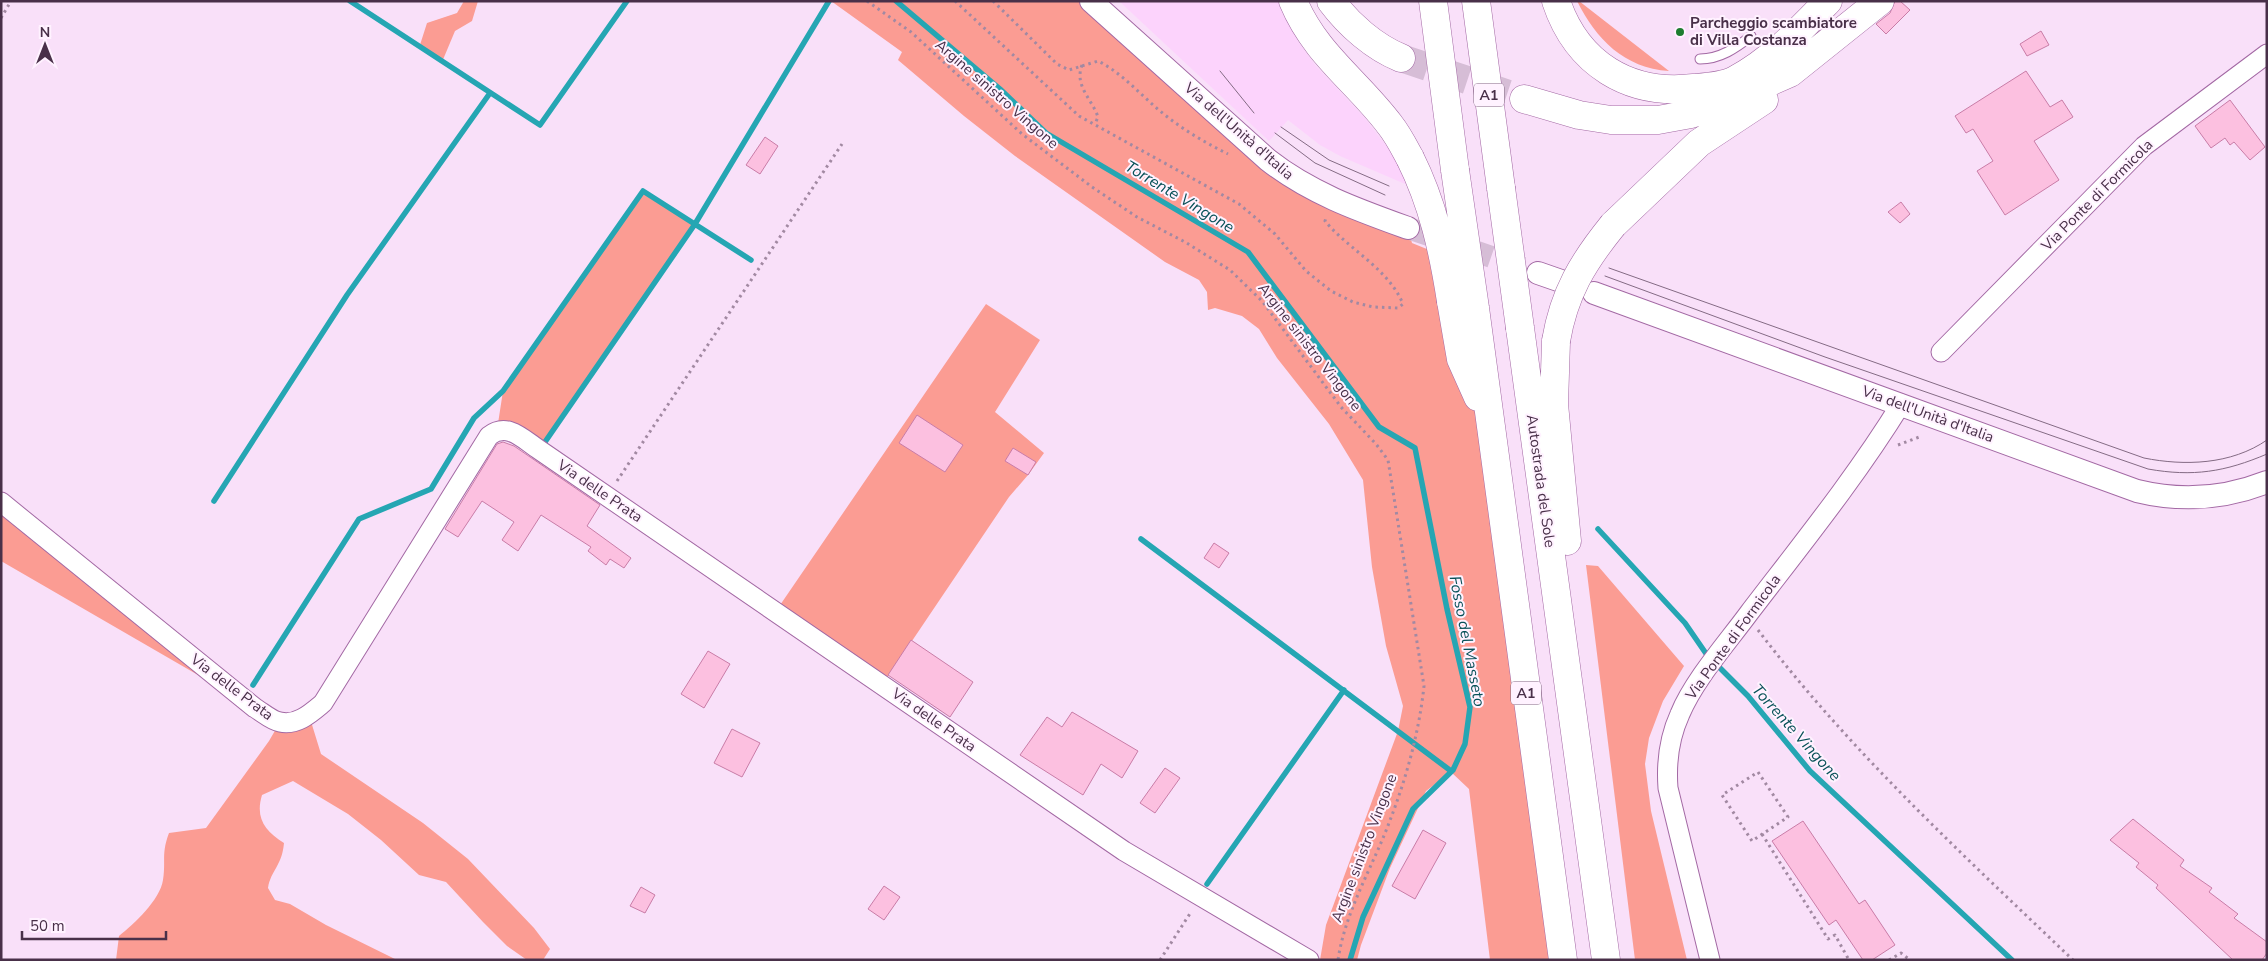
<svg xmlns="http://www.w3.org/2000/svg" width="2268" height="961" font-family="'Nunito Sans',sans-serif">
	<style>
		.built { fill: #fcd3fc }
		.green { fill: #fb9c93 }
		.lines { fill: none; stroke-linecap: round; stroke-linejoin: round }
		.stream { stroke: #25a6b3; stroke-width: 5.5 }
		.building { fill: #fcc0e0; stroke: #c97ca7 }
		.tertiary-tunnel { stroke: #d6bdd6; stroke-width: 22; stroke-dasharray: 22 11; stroke-linecap: butt }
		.motorway-tunnel { stroke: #d6bdd6; stroke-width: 28; stroke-dasharray: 28 14; stroke-linecap: butt }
		.service-casing { stroke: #a369a4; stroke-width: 11 }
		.minor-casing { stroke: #a369a4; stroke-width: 21 }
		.tertiary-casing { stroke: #a369a4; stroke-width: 24 }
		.motorway-casing { stroke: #a369a4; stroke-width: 29 }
		.path { stroke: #a289a2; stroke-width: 3; stroke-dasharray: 2.5 4; stroke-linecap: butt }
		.service { stroke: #fff; stroke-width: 9 }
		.minor { stroke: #fff; stroke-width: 19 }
		.tertiary { stroke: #fff; stroke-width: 22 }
		.motorway { stroke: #fff; stroke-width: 28 }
		.tram { stroke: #846b84; stroke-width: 1 }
		.motorway-bridge-casing { stroke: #a369a4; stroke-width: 29; stroke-linecap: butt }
		.motorway-bridge { stroke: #fff; stroke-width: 28 }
		.poi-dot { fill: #1d7d2f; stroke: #fff2ff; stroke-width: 2 }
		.labels { text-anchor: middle; stroke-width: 4; stroke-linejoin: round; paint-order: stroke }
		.shield { fill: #fff2ff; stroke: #806a80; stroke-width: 1 }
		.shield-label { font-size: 14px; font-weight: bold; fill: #493049 }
		.poi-label { font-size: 15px; font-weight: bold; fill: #493049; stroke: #fff2ff; text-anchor: start }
		.street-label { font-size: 15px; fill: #493049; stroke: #fff2ff }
		.water-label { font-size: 16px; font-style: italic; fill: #085158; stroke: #fff2ff }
	</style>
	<rect width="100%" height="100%" fill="#f9e0f9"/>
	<!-- built -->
	<path class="built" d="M1119,1H1278L1283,15L1299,43L1316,66L1364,117L1392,153L1404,175L1405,184L1340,156L1320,145L1288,120L1269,141Z"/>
	<!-- green -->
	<path class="green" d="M464,1H478L472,21L455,31L442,62L419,48L427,23L457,13Z
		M831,1H1091L1268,160L1408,228L1412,243L1444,256L1491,427L1563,960H1490L1469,789L1451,772L1426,791L1390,868L1361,945L1357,960H1320L1326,925L1398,731L1403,706L1386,646L1372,567L1363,480L1329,424L1277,358L1259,329L1242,316L1215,308L1208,310L1207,292L1199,280L1165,262L1015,156L964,116L898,60L902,52Z
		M1577,1H1579L1669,71C1624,68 1596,39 1577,1Z
		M643,191L695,224L545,442L538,449L497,430L503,391Z
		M986,304L1040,340L995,412L1044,453L1028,475L1009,497L883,684L776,611Z
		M1,502L255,708L1,561Z
		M1586,565L1598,566L1684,666L1663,701L1649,738L1645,764L1651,811L1687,960H1635Z
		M309,715L321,754L423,823L468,859L534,928L550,949L543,960H527L507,946L483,922L446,882L419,875L381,840L348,814L293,781L262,795C255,818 265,831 284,843C282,866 271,870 268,888L275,900L290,904L326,925L397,960H116L119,936C134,924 160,900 163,880C166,861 161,854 169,833L206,828L269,741L280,722Z"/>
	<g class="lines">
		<!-- stream -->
		<path class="stream" d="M350,1L540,125L627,1
			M896,1L1000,89L1046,133L1248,252L1379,427L1415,448L1447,609L1470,707L1465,744L1453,770L1413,809L1363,917L1350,960
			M545,442L695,224L829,1
			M214,501L347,295L490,93
			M1598,529L1685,623L1707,655L1748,696L1810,771L2012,960
			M1141,539L1451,771
			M253,685L359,519L431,489L474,418L503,391L643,191L751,260
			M1207,884L1344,690"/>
	</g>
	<!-- building -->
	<path class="building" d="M1895,1H1900L1910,10L1886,34L1876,24L1890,13Z
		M2041,31L2049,45L2027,56L2020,44Z
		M2026,71L2050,107L2062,100L2073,117L2034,141L2059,180L2005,215L1977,171L1993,161L1973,129L1966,133L1955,116Z
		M2230,100L2265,147L2250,160L2234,142L2230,145L2225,138L2211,148L2195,126Z
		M765,137L778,146L760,174L746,165Z
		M1901,202L1910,214L1900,223L1888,212Z
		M917,415L963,445L945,472L899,443Z
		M503,442L514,446L600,505L587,526L631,558L624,568L610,559L606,565L588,551L591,547L541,515L518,551L502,540L514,522L482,501L458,537L445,529L497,444Z
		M1013,448L1036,462L1028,475L1005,461Z
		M1214,543L1229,553L1219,568L1204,558Z
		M911,640L973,682L950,717L888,675Z
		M708,651L730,664L704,708L681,694Z
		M1072,712L1138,751L1122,778L1101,764L1083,795L1020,755L1047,717L1062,727Z
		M732,729L760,743L742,777L714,763Z
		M1165,768L1180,778L1155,813L1140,803Z
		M2133,819L2184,860L2180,866L2212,888L2209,892L2238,914L2234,918L2267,942V953L2262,960H2233L2156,888L2158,885L2136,867L2139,863L2110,840Z
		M1803,821L1859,904L1865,900L1895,945L1872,960H1863L1836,920L1829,925L1772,841Z
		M1423,830L1446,843L1415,899L1392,886Z
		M884,886L900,897L884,920L868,909Z
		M641,887L655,895L645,913L630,906Z"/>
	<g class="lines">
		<!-- tertiary-tunnel -->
		<path class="tertiary-tunnel" d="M1408,228L1538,273"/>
		<!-- motorway-tunnel -->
		<path class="motorway-tunnel" d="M1401,58L1524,99"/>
		<!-- service casing -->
		<g class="service-casing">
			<path id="service" d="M1700,59C1720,59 1736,48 1751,36"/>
		</g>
		<!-- minor casing -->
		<g class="minor-casing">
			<path id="minor" d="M1941,352L2144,146L2267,54
				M1,502L255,708C262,712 272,721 280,722C297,726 311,713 323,703L489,436C507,422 522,438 538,449L1124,851L1309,960
				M1710,960L1668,788C1666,761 1669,738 1680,714C1694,680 1727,643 1749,613C1801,545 1856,477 1901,404"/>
		</g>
		<!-- tertiary casing -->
		<g class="tertiary-casing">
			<path id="tertiary" d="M1091,1L1268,160C1310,193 1358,210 1408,228
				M1538,273L1561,281
				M1594,293L2137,491C2182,502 2224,499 2267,482"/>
		</g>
		<!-- motorway casing -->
		<g class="motorway-casing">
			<path id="motorway" d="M1293,1C1315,54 1357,81 1390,125C1398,135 1404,147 1410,158
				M1331,1C1349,25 1374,47 1401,58
				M1433,1L1455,170
				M1476,1L1501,188
				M1556,1C1577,64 1629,96 1694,88C1707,87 1724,86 1735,80C1771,61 1800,30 1828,1
				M1524,99L1579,115L1611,120H1658L1691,114L1710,108L1790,73L1880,1
				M1613,225L1699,143L1764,100
				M1451,301L1461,359L1478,397
				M1475,308L1563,960
				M1520,328L1606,960
				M1556,341L1554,404L1567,541"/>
		</g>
		<!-- path -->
		<path class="path" d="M867,1L911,32L1022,134L1092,187L1137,217L1185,242L1230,270L1262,301L1341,407L1376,444L1388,460L1424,686C1419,733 1406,779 1389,823C1372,868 1345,912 1338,960
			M955,1L1079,116L1239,204L1275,234L1306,271L1331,291L1353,302L1373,307L1398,308L1403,304C1388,268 1349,250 1325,221L1326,218
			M993,1L1057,64L1069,70L1098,61C1124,74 1142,97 1165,115C1185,131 1206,143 1228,154
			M1,18L11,1
			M1082,65C1074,86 1092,99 1098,117L1095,124
			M1898,445L1922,436
			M617,481L842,144
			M1758,630C1850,751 1963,855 2073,960
			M1758,772L1788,817L1752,841L1722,795Z
			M1762,834L1828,939L1835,935L1849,960
			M1160,960L1191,912
			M1889,960L1901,953L1910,960"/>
		<!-- service -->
		<use href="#service" class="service"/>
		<!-- minor -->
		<use href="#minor" class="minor"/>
		<!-- tertiary -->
		<use href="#tertiary" class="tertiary"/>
		<!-- motorway -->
		<use href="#motorway" class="motorway"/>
		<!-- tram -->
		<path class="tram" d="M1220,71L1254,113
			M1281,127L1329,160L1389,186
			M1275,133L1315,163L1385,195
			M1609,268L2144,458C2184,466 2231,465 2267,440
			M1605,276L1825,357L2148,469C2193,477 2225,472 2267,454"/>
		<!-- motorway-bridge casing -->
		<g class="motorway-bridge-casing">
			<path id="motorway-bridge" d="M1410,158C1433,204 1443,250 1451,301
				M1455,170L1475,308
				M1501,188L1520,328
				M1556,341C1564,293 1583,262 1613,225"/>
		</g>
		<!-- motorway-bridge -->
		<use href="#motorway-bridge" class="motorway-bridge"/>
	</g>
	<!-- markers -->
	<circle class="poi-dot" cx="1680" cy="32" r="5"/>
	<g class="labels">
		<!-- shield labels -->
		<g class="shield">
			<rect x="1474" y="83.5" width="30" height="23" rx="4"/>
			<rect x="1511" y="681.5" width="30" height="23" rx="4"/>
		</g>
		<g class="shield-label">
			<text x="1489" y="100">A1</text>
			<text x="1526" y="698">A1</text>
		</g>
		<!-- poi labels -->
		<g class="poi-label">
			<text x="1690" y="28">Parcheggio scambiatore<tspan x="1690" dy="17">di Villa Costanza</tspan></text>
		</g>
		<!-- street labels -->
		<g class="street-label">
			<text transform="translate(997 94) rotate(41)" y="5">Argine sinistro Vingone</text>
			<text transform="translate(1239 131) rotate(41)" y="5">Via dell'Unità d'Italia</text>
			<text transform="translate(2097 195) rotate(-45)" y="5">Via Ponte di Formicola</text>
			<text transform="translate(1310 347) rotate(52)" y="5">Argine sinistro Vingone</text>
			<text transform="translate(1928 414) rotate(20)" y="5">Via dell'Unità d'Italia</text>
			<text transform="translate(1541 481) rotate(82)" y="5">Autostrada del Sole</text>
			<text transform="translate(600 491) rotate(34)" y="5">Via delle Prata</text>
			<text transform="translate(1733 637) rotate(-54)" y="5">Via Ponte di Formicola</text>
			<text transform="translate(232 687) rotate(37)" y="5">Via delle Prata</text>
			<text transform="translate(934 720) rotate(35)" y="5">Via delle Prata</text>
			<text transform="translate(1364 848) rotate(-69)" y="5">Argine sinistro Vingone</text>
		</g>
		<!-- water labels -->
		<g class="water-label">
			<text transform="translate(1180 196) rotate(31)" y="6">Torrente Vingone</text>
			<text transform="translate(1468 641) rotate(79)" y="6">Fosso del Masseto</text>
			<text transform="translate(1797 732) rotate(48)" y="6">Torrente Vingone</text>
		</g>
	</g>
	<!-- border -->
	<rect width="2268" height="961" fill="none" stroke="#493049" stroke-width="5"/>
	<!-- north arrow -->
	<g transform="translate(45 45)" stroke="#fff2ff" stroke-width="4" paint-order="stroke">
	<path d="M0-4L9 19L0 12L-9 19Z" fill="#493049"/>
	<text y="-8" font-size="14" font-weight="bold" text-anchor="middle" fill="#493049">N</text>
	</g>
	<!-- scale -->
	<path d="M22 931v8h144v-8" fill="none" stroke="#493049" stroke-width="2.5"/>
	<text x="30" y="931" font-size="15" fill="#493049" stroke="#fff2ff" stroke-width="4" paint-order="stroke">50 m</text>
</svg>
